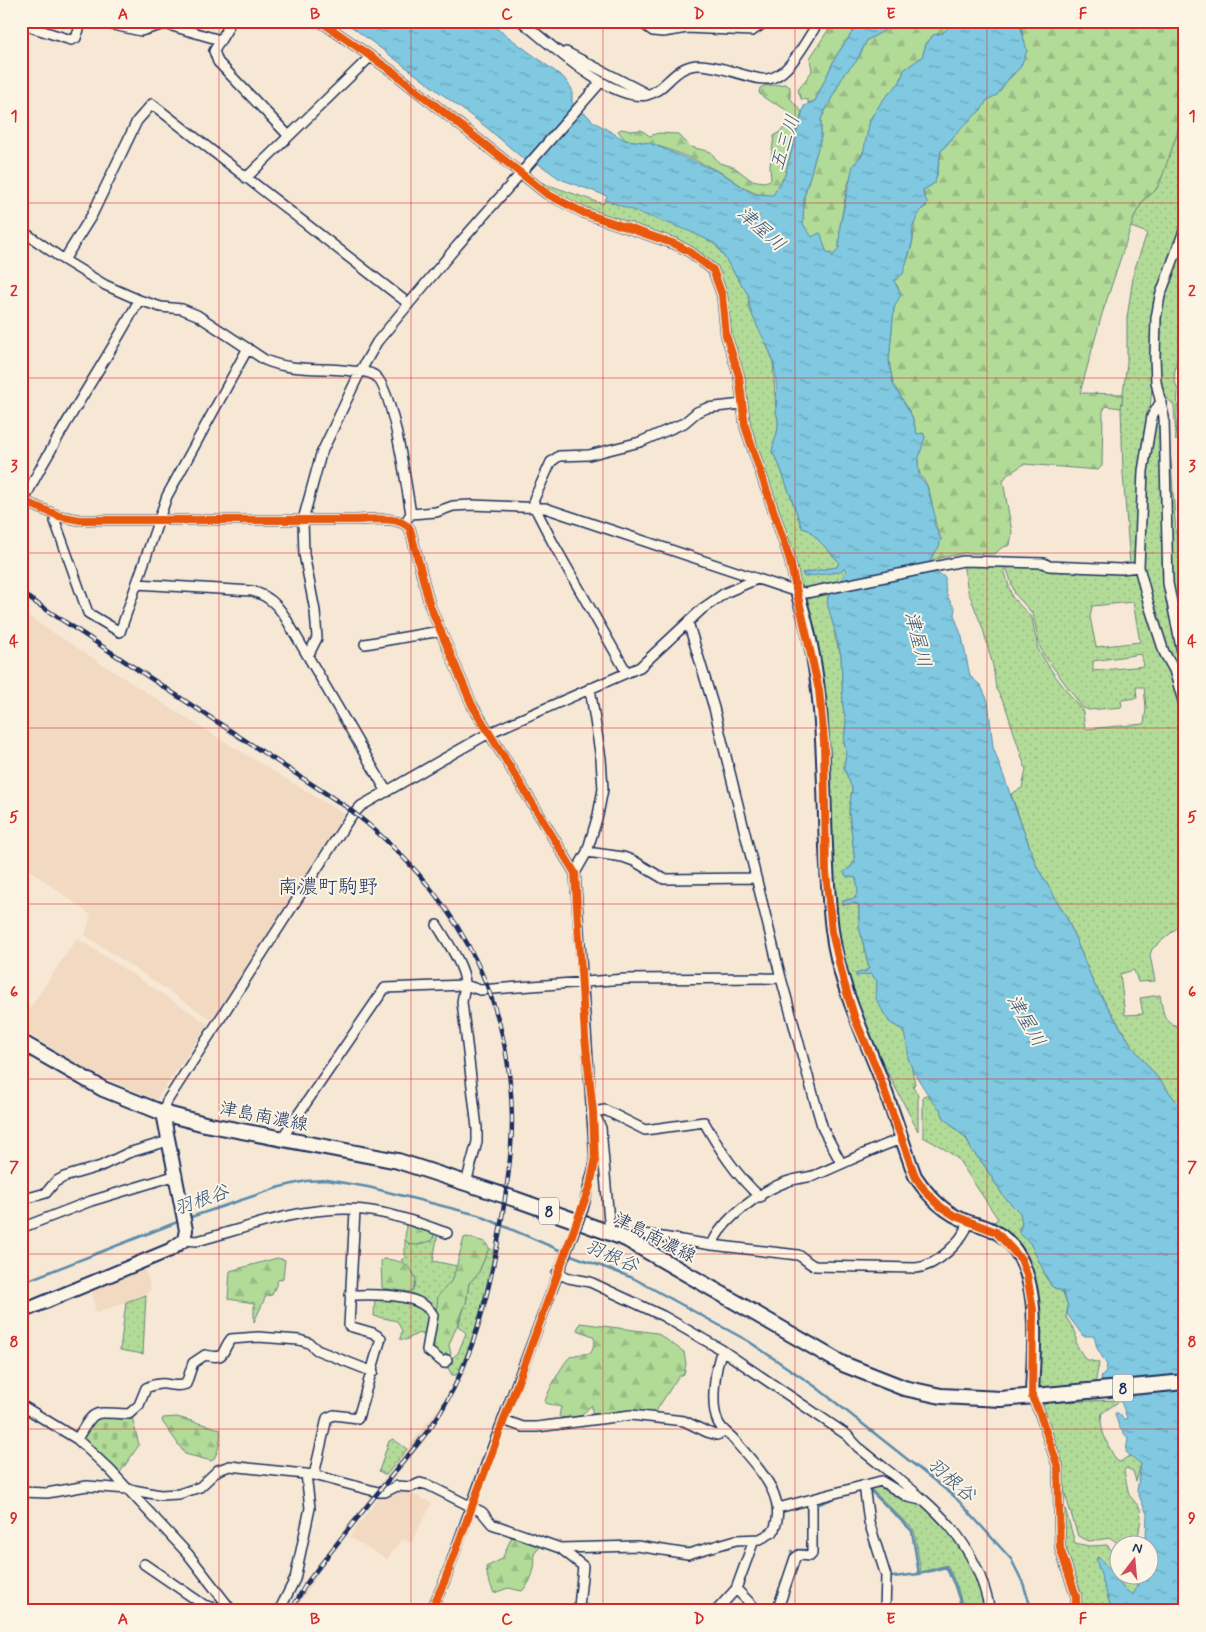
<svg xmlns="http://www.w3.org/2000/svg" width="1206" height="1632" font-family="Mynerve,'Klee One',sans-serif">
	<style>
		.built { fill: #f1d9c2 }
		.green { fill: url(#green-dots); stroke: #66857b; fill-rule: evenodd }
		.forest { fill: url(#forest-firs); stroke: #66857b }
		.cemetery { fill: url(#cemetery-stones); stroke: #66857b }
		.water { fill: url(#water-ripples); stroke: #588bac }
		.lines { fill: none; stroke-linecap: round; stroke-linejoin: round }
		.stream { stroke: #588bac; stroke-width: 2.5 }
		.street-casing { stroke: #1b2f5e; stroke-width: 12 }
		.secondary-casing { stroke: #1b2f5e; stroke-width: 16 }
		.primary-casing { stroke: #1b2f5e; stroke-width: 18 }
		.street { stroke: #fcf5e5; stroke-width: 9 }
		.secondary { stroke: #fcf5e5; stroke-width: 12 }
		.primary { stroke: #fcf5e5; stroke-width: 14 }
		.rail-casing { stroke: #1b2f5e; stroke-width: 4.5 }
		.rail { stroke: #fcf5e5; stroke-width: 2.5; stroke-dasharray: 8; stroke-linecap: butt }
		.street-bridge-casing { stroke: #1b2f5e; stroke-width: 12; stroke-linecap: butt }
		.street-bridge { stroke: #fcf5e5; stroke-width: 9 }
		.cycleway-casing { stroke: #fcf5e5; stroke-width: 11 }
		.cycleway { stroke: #e8590c; stroke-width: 8 }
		.grid { fill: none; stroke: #d62828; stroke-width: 1; stroke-opacity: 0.55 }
		.labels { text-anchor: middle; stroke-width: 4; stroke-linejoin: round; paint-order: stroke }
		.shield { fill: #fcf5e5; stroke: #5e6a86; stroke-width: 1 }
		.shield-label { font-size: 16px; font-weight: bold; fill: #1b2f5e }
		.street-label { font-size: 18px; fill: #1b2f5e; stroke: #fcf5e5 }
		.water-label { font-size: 19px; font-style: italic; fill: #34567e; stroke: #fcf5e5 }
		.quarter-label { font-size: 20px; fill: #1b2f5e; stroke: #fcf5e5 }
		.neatline { fill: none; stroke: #d62828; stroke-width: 2 }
		.grid-label { font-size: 16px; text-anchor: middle; font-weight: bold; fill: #d62828 }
	</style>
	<defs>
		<pattern id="green-dots" width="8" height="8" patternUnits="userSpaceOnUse" patternTransform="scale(1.25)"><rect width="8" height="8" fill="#b2db98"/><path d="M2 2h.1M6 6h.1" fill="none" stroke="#98bc85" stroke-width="1.8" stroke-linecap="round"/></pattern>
		<pattern id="forest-firs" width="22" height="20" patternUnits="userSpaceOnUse" patternTransform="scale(1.25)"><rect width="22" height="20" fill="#b2db98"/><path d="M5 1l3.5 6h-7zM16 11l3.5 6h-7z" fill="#98bc85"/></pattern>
		<pattern id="cemetery-stones" width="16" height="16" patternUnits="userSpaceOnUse" patternTransform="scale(1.25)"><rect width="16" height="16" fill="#b2db98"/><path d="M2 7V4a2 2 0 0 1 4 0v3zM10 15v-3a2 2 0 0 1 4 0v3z" fill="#98bc85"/></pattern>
		<pattern id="water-ripples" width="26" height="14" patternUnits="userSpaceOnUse" patternTransform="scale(1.25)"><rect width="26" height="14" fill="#80c9e0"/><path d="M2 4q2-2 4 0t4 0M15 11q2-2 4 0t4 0" fill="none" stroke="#68a4b9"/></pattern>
	</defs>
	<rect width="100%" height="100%" fill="#f7e8d5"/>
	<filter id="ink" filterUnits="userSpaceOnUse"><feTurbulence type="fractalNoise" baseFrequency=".02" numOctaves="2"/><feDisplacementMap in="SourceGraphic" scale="10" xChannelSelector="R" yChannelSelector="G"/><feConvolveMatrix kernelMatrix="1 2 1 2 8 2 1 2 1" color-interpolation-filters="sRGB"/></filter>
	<g filter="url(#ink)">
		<!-- built -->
		<path class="built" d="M21,612L194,723L344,814L212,1020L85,935L91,915L21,864Z
			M77,938L208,1024L156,1100L88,1071L21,1029V1021Z
			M494,1251L498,1252L491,1289L483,1321L466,1370L428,1436L384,1490L376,1489L444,1401L461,1367L479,1318Z
			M144,1267L151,1289L146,1295L96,1313L91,1289Z
			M401,1489L432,1503L411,1543L402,1539L387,1559L349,1537L381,1495Z
			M373,1493L379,1494L324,1564L295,1611H287L320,1561Z"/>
		<!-- green -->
		<path class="green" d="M1185,80V220L1162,278L1136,562L1130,565L1123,473L1121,408L1127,363V318L1134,271L1147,233L1131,227L1135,215L1144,199L1155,191L1179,123L1177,101Z
			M537,181L603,204L605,200C628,207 706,232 719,249L749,296L748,306L759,326L773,360L776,412C782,427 774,438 772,452L779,464L802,528L809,530L839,562L837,567L802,573L841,570L845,568L847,572L839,584L806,591L797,584L749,427L730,333L725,292L708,262L587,211L551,194Z
			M1185,234V294L1174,378L1178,391L1176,441L1174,405L1161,393L1158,380L1159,318L1166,282Z
			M1161,418L1172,626L1185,686V703L1151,601L1142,566L1146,472L1153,443L1154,422Z
			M1168,419L1176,533L1185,587V647L1171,583Z
			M963,564L1003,565L1012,597L1032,618L1038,649L1053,673L1083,712L1085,729L1144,724L1146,708L1144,687H1136L1137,698L1121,700L1122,707L1089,710L1083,708L1044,655L1040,647L1033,614L1015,594L1007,569L1009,566L1136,571L1185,719V921L1152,949L1150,955L1155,981L1138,982L1134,970L1120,974L1125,1015L1143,1014L1140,998L1160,995C1164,1016 1162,1022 1185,1029V1112L1132,1046L1094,984L1067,918L1037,867L1011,794L1022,788L1026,770L1005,705L996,689L993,666L983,629L968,591ZM1133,602L1140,642L1096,647L1090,617L1092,606ZM1141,654L1144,666L1093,671V661Z
			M834,591L835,638L841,655L843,707L846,721L844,742L846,752L844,768L852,788L849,812L855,861L848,870C855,877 863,888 855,898L843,901L859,905V926L869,969L856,974V976L871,974L877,981L876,995L892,1024L903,1030L904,1033C909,1050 911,1067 915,1084L913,1086L918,1096V1131L860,1019L837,930L803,595L807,594L808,599L813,598L812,594Z
			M929,1094L932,1101L940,1109L944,1118L967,1140L971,1149L984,1165L1004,1197L1020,1213L1022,1223L1018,1231L1030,1243L1042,1264L1046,1278L1054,1288L1063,1292L1068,1306L1066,1317L1076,1333V1344L1085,1359L1099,1363L1095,1384L1044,1389L1037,1384V1293L991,1224L998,1219L958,1159L943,1148L923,1137V1096Z
			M435,1231L438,1233L433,1261L457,1266C455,1284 436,1295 437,1315L406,1294L387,1292L386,1289H399L409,1292L415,1287C418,1273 410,1270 401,1260L405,1258V1240L409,1244L420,1245L423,1242L432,1241Z
			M489,1248L494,1251C485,1294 476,1336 457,1375H452L448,1368L452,1358L458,1353L466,1333L458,1326L466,1303L469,1283L478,1274Z
			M146,1295L143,1354L120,1350L126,1302Z
			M375,1298H398L428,1311L430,1314L426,1336L419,1333L406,1340L400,1339L402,1331L397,1321L374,1316Z
			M1121,1400L1102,1413C1098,1429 1109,1448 1117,1461L1120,1462L1129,1456L1138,1459L1141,1464L1136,1481L1133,1471L1126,1468L1124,1471L1129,1495L1140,1508L1141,1518L1137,1544H1119L1111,1538L1089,1541L1078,1536L1061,1481L1062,1465L1041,1406L1051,1402Z
			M393,1439L407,1449L386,1475L379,1471L389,1441Z
			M883,1484L911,1502L925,1507L957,1540L975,1572L985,1611H964L957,1586L947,1565L921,1572L914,1530L870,1488V1486Z
			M1062,1507L1065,1508L1075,1543L1089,1546L1107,1545L1118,1557V1574L1139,1575L1135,1594L1132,1595L1124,1589L1097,1557L1112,1611H1082L1064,1546Z"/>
		<!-- forest -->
		<path class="forest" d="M834,21H860L836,56L815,101L808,103V100L801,99L798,90L812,71L810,58Z
			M889,21H954L943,33L933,35L926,45L922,57L904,70L900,82L882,101L870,120L865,148L853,170L847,187L840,226L839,248L833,256L826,251L819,233L812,238L803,224L804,197L821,137V119L844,74L859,57L867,40L882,32Z
			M1033,21H1185V80L1177,101L1179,123L1177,134L1161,180L1155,191L1144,199L1135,215L1102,314L1080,393L1123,394L1121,408L1106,406L1103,411L1102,466L1098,470L1024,464L1007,475L1003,481L1012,532L1010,545L1001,548L995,554L964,553L930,560L941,539C933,523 934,505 928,488C924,477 918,477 918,463C918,454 922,445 925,437L923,433L917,435L912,416L893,384L889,361L894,308L895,302L898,299V287L894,281C904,275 911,251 913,240C915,226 911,214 927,206L923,190L932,185L937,175L941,151L984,103L1015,73L1023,35L1021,28Z
			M785,84L790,87V98L802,112L785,175L773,196C751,197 740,183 722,173C693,159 656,141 625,140L618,131L621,129L631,131L641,130L650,136L658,133L678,134L691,147L711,152L719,163L734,167L751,180L764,182L771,180L770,166L774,136L782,130L792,117C785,104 768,104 759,93L760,88L764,86Z
			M406,1222L435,1231L432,1241C421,1242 415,1250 405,1240Z
			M467,1237L485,1242L489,1248L478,1274L469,1283L466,1303L449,1345L451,1354L442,1358L432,1348L438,1296L453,1279L464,1238Z
			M277,1258L285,1260L283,1278L278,1280L272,1295L266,1296L254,1322V1303L228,1299L230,1271Z
			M383,1259C399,1260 411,1263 416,1280L413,1290L409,1292L382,1288L381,1261Z
			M580,1323L657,1333L684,1352L686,1364L684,1374L678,1377L654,1414L622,1411L594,1414L592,1413V1405L580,1416L562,1418L559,1416L561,1407L545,1403C544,1398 564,1361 570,1357C575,1354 584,1354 591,1353L595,1341L593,1336L577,1330Z
			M177,1417L220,1429C222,1437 218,1455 212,1461L185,1454L162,1421L163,1418Z
			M513,1534L537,1544L539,1548L534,1554C537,1565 531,1584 522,1591L508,1588L494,1593L488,1579L486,1567L502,1559Z"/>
		<!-- cemetery -->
		<path class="cemetery" d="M99,1417H132L139,1445L119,1474L83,1441V1438L93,1420Z"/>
		<!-- water -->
		<path class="water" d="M344,21H487L564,78L572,89V102L578,112L586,114L594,122L625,140L650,143L723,174L753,194L773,195L785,175L804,106L815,101L836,56L860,21H889L882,32L867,40L856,62L844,74L821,119V137L804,197L803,224L812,237L819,233L821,234L826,251L833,256L839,248L840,226L853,165L863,154L870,120L882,101L900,82L904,70L922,57L926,45L933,35L943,33L954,21H1033L1021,28L1027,51L1020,68L1009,78L997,95L987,100L982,109L960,129L941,151L935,183L923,190V195L928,203L919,212L912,229L913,240L903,274L894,281L901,294L894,308L889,361L893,384L912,416L917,434L923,433L925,437L918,461L919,476L927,486L935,516L934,524L941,539L939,547L930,560L931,569L945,577C945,591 946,597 955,608L954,615L962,637L970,676L981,686L988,701L993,747L1037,867L1067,918L1094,984L1115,1019L1132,1046L1185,1112V1611H1112L1096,1559L1100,1558L1124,1589L1133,1595L1139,1583V1575L1148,1574V1544H1142L1146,1537L1147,1514L1137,1491L1141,1464L1126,1452L1128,1438L1119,1427L1115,1413H1118L1124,1419L1127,1418C1120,1399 1119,1392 1102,1381L1101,1377L1105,1373L1107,1365L1097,1348L1094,1336H1083L1067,1314L1068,1306L1063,1292L1051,1286L1030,1243L1019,1233L1022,1223L1020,1213L1004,1197L984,1165L971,1149L967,1139L944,1118L940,1109L932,1101L913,1071L908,1058V1048L903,1030L889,1022L876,999L877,981L871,974L856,976L855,974L867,971L869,968L859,926V905L855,903L843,905V901L855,898L858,891L856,878L846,876L844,872L851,867L855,861L849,812L852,788L844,768L846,752L844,742L846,721L843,707L841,655L827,602L829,593L834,591L847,570L845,568L838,572L804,577L802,573L837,567L839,562L809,530L802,528L779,464L772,452C774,438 782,427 776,412C777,396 777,377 773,361C768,341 747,316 749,296L716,244L689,231L605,200L607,196L560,179L536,162H527L486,127Z"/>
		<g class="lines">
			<!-- stream -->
			<path class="stream" d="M188,1218L280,1187L306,1181L327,1180L368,1187L478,1215L571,1255L633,1278L748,1341L816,1387L955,1497L1011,1559L1023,1583L1032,1611
				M21,1283L180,1221
				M870,1490L912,1531L919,1574L946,1567L955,1586L963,1611
				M819,1504L840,1496
				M798,1550H808L807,1510L810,1507
				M788,1566L792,1551
				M893,1577L919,1574
				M768,1611L775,1602L780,1588"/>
			<!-- street casing -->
			<g class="street-casing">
				<path id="street" d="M95,21L141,31L165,24L220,40
					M230,21L228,28L214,51L218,62L288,135
					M320,21L393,72L547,194L584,213L675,244L690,252L713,270L722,295L726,335L739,376L745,426L789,557L797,592
					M521,21C549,43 611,102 647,95C667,90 674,65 699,65C713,65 727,70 741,74C749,76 758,80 767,79C789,77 807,39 819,21
					M639,21L653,31L663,32L687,28L752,31L767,21
					M21,24L71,40L76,38L82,21
					M566,52L645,93
					M246,178L370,57
					M1185,228L1160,296L1156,318L1155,357L1156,382L1164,417L1168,583L1185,667
					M21,230L64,260L105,285L139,300L161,307L182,309L197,315L265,360C293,372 323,367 352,371C358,371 369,372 374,375C393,385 407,491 411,514L408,518
					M64,260L92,215L137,121L152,104L409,304
					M1161,401L1152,416L1143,471L1139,567L1149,605L1164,652L1174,670L1185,708
					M21,500L59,516L80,520H355C371,520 400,515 410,529L430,606L472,705L575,873L594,1146L595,1162L583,1209
					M24,502C31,483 42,466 52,448C80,398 112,351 139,300
					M411,514L436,512L453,506L471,505L545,508L797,592L806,593L963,561L1044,563L1049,566L1121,569L1139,567
					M59,516L55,521L88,613L120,632L167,496L248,348
					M137,584L252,591C268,596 276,603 285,617L387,792
					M688,622L714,708L781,978L814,1098L823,1129L841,1163
					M365,644L440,631
					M308,656L317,638L315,611L304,554L303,520L321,454L360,372L377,342L457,246L600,83
					M627,673L553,543L534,506V499L551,462L559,456L589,455L640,442L684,423L697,412L707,408L742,404
					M587,852L623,857L634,861L664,879L756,878
					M575,873L587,852L598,815L603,789L601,759L590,688
					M437,925C446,940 466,968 465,985L480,990L625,979L781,978
					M593,1112L605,1110L645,1130L704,1122C720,1150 736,1175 760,1197
					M163,1113L167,1101L349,819L361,806L489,733L640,667L702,609L725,593L757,579
					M595,1115L601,1128L610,1233
					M282,1138L385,988L465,985L462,1002L477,1128V1142L466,1183
					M21,1200L46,1193L55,1182L64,1177L101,1166L128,1153L168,1141
					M21,1228L91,1201L177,1175
					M626,1239L637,1233L712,1245C721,1220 761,1191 786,1182C796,1178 807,1178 816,1175C845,1163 872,1149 901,1139
					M184,1240L197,1241C254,1226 318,1200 377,1212C401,1216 424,1225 447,1233
					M712,1245L798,1255C805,1258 808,1264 815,1266L916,1268C937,1266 962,1242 969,1222
					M557,1273L569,1278L590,1282L663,1316L722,1350L847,1435L858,1447C919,1497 974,1527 990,1611
					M350,1295C373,1295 420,1291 433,1315L427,1350L444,1363L447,1360
					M1032,1397L1039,1411L1058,1467L1060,1548L1076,1596V1611
					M21,1405L77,1439L110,1470L188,1554L232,1611
					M503,1420L523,1427H537L631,1415L684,1421L707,1432L717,1435L725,1432
					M77,1439C96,1407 92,1413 129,1414L139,1405L146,1388C166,1378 172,1390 186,1384L193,1363L205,1355C228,1360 220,1352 231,1339L258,1337L299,1340L309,1343L317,1350L373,1372
					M314,1475L327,1418L334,1415L358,1418L381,1338L373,1333L349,1326L355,1210
					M864,1485L869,1522L886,1576L885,1611
					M21,1492L47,1493L87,1486L128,1489L160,1495L179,1494L200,1487L218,1470L230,1466L314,1475L378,1492H385L397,1486L411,1487L420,1483L428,1485L482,1512L492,1524L560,1548L583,1566L579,1607L588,1611
					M778,1508L881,1481L908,1497L921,1500
					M560,1548L637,1546L688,1554L736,1540L760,1539L773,1532C790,1497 756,1466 736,1442C730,1434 722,1431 718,1422C710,1405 715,1368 722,1350
					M144,1564L204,1605L215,1608H230
					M736,1589L758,1611
					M279,1611L295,1579L310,1508L306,1474
					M431,1611L445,1580L487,1462L575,1229
					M716,1611L736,1589L754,1540
					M777,1611L795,1558L799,1555L810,1556L812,1554V1500"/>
			</g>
			<!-- secondary casing -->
			<g class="secondary-casing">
				<path id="secondary" d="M797,592C834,702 818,817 832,930C838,979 859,1024 877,1069C891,1104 902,1141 915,1176C929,1197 945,1214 969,1222C978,1225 986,1226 994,1231C1046,1259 1033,1348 1032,1397
					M21,1312L170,1250L184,1240L186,1230L163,1113"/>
			</g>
			<!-- primary casing -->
			<g class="primary-casing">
				<path id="primary" d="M21,1042L103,1089L163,1113L205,1124L398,1161L515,1199L610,1233L626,1239L843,1364L904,1388L941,1396L1001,1399L1185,1382"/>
			</g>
			<!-- street -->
			<use href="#street" class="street"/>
			<!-- secondary -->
			<use href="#secondary" class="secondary"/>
			<!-- primary -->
			<use href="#primary" class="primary"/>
			<!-- rail casing -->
			<g class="rail-casing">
				<path id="rail" d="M21,593L348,808C449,886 511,989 512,1119C512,1157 506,1193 500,1230C489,1292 475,1353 443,1408C429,1433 407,1456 389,1479C361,1513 333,1548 306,1584L291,1611"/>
			</g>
			<!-- rail -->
			<use href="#rail" class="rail"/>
			<!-- street-bridge casing -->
			<g class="street-bridge-casing">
				<path id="street-bridge" d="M575,1229L583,1209"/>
			</g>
			<!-- street-bridge -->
			<use href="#street-bridge" class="street-bridge"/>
			<!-- cycleway casing -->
			<g class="cycleway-casing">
				<path id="cycleway" d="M320,21L393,72L547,194L584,213L675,244L690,252L713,270L722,295L726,335L739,376L745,426L789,557L819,690L824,741L826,872L832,932L844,983L855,1019L877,1070L915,1176L925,1191L941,1207L955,1216L996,1232L1021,1259L1027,1275L1033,1310L1032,1397L1039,1411L1058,1467L1060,1548L1076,1596V1611
					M21,500L59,516L80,520H355C371,520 400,515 410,529L430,606L472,705L575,873L585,1037L593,1112L595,1162L590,1186L445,1580L431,1611"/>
			</g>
			<!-- cycleway -->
			<use href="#cycleway" class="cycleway"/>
		</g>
	</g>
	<!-- grid -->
	<path class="grid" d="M219,21V1611M411,21V1611M603,21V1611M795,21V1611M987,21V1611M21,203H1185M21,378H1185M21,553H1185M21,728H1185M21,904H1185M21,1079H1185M21,1254H1185M21,1429H1185"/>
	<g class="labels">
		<!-- shield labels -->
		<g class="shield">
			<rect x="539" y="1197.5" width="20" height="27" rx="4"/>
			<rect x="1113" y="1374.5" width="20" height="27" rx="4"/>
		</g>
		<g class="shield-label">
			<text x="549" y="1217">8</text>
			<text x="1123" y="1394">8</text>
		</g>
		<!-- street labels -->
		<g class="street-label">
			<text transform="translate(264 1116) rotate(11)" y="6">津島南濃線</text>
			<text transform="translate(655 1237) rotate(27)" y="6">津島南濃線</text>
		</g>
		<!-- water labels -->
		<g class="water-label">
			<text transform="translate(784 142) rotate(-72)" y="7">五三川</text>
			<text transform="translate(762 228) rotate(42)" y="7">津屋川</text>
			<text transform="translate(919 639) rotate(76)" y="7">津屋川</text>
			<text transform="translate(1027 1020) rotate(60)" y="7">津屋川</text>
			<text transform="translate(201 1199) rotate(-19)" y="7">羽根谷</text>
			<text transform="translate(612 1255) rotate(23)" y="7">羽根谷</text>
			<text transform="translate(952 1479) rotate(41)" y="7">羽根谷</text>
		</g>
		<!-- quarter labels -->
		<g class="quarter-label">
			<text x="328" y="893">南濃町駒野</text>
		</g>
	</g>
	<!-- margin -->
	<rect width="1206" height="1632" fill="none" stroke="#fcf5e5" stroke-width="55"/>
	<!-- north arrow -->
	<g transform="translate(1134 1560) rotate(16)"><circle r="24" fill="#fcf5e5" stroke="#a2a6af"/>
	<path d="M0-4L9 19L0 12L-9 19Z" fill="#d1495b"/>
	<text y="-8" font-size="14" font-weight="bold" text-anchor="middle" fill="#1b2f5e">N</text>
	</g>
	<rect x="28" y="28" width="1150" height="1576" class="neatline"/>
	<g class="grid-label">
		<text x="123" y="19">A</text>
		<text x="315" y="19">B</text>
		<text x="507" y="19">C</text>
		<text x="699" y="19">D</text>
		<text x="891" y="19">E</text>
		<text x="1083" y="19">F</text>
		<text x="14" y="121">1</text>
		<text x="1192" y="121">1</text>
		<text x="14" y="296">2</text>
		<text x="1192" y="296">2</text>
		<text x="14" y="471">3</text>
		<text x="1192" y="471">3</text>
		<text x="14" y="646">4</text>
		<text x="1192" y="646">4</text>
		<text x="14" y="822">5</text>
		<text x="1192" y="822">5</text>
		<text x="14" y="997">6</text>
		<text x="1192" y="997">6</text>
		<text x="14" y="1172">7</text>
		<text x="1192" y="1172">7</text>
		<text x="14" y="1347">8</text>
		<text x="1192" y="1347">8</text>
		<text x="14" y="1523">9</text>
		<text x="1192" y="1523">9</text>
		<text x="123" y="1624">A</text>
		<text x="315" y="1624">B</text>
		<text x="507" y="1624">C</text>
		<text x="699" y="1624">D</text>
		<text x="891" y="1624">E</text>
		<text x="1083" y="1624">F</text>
	</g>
</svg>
